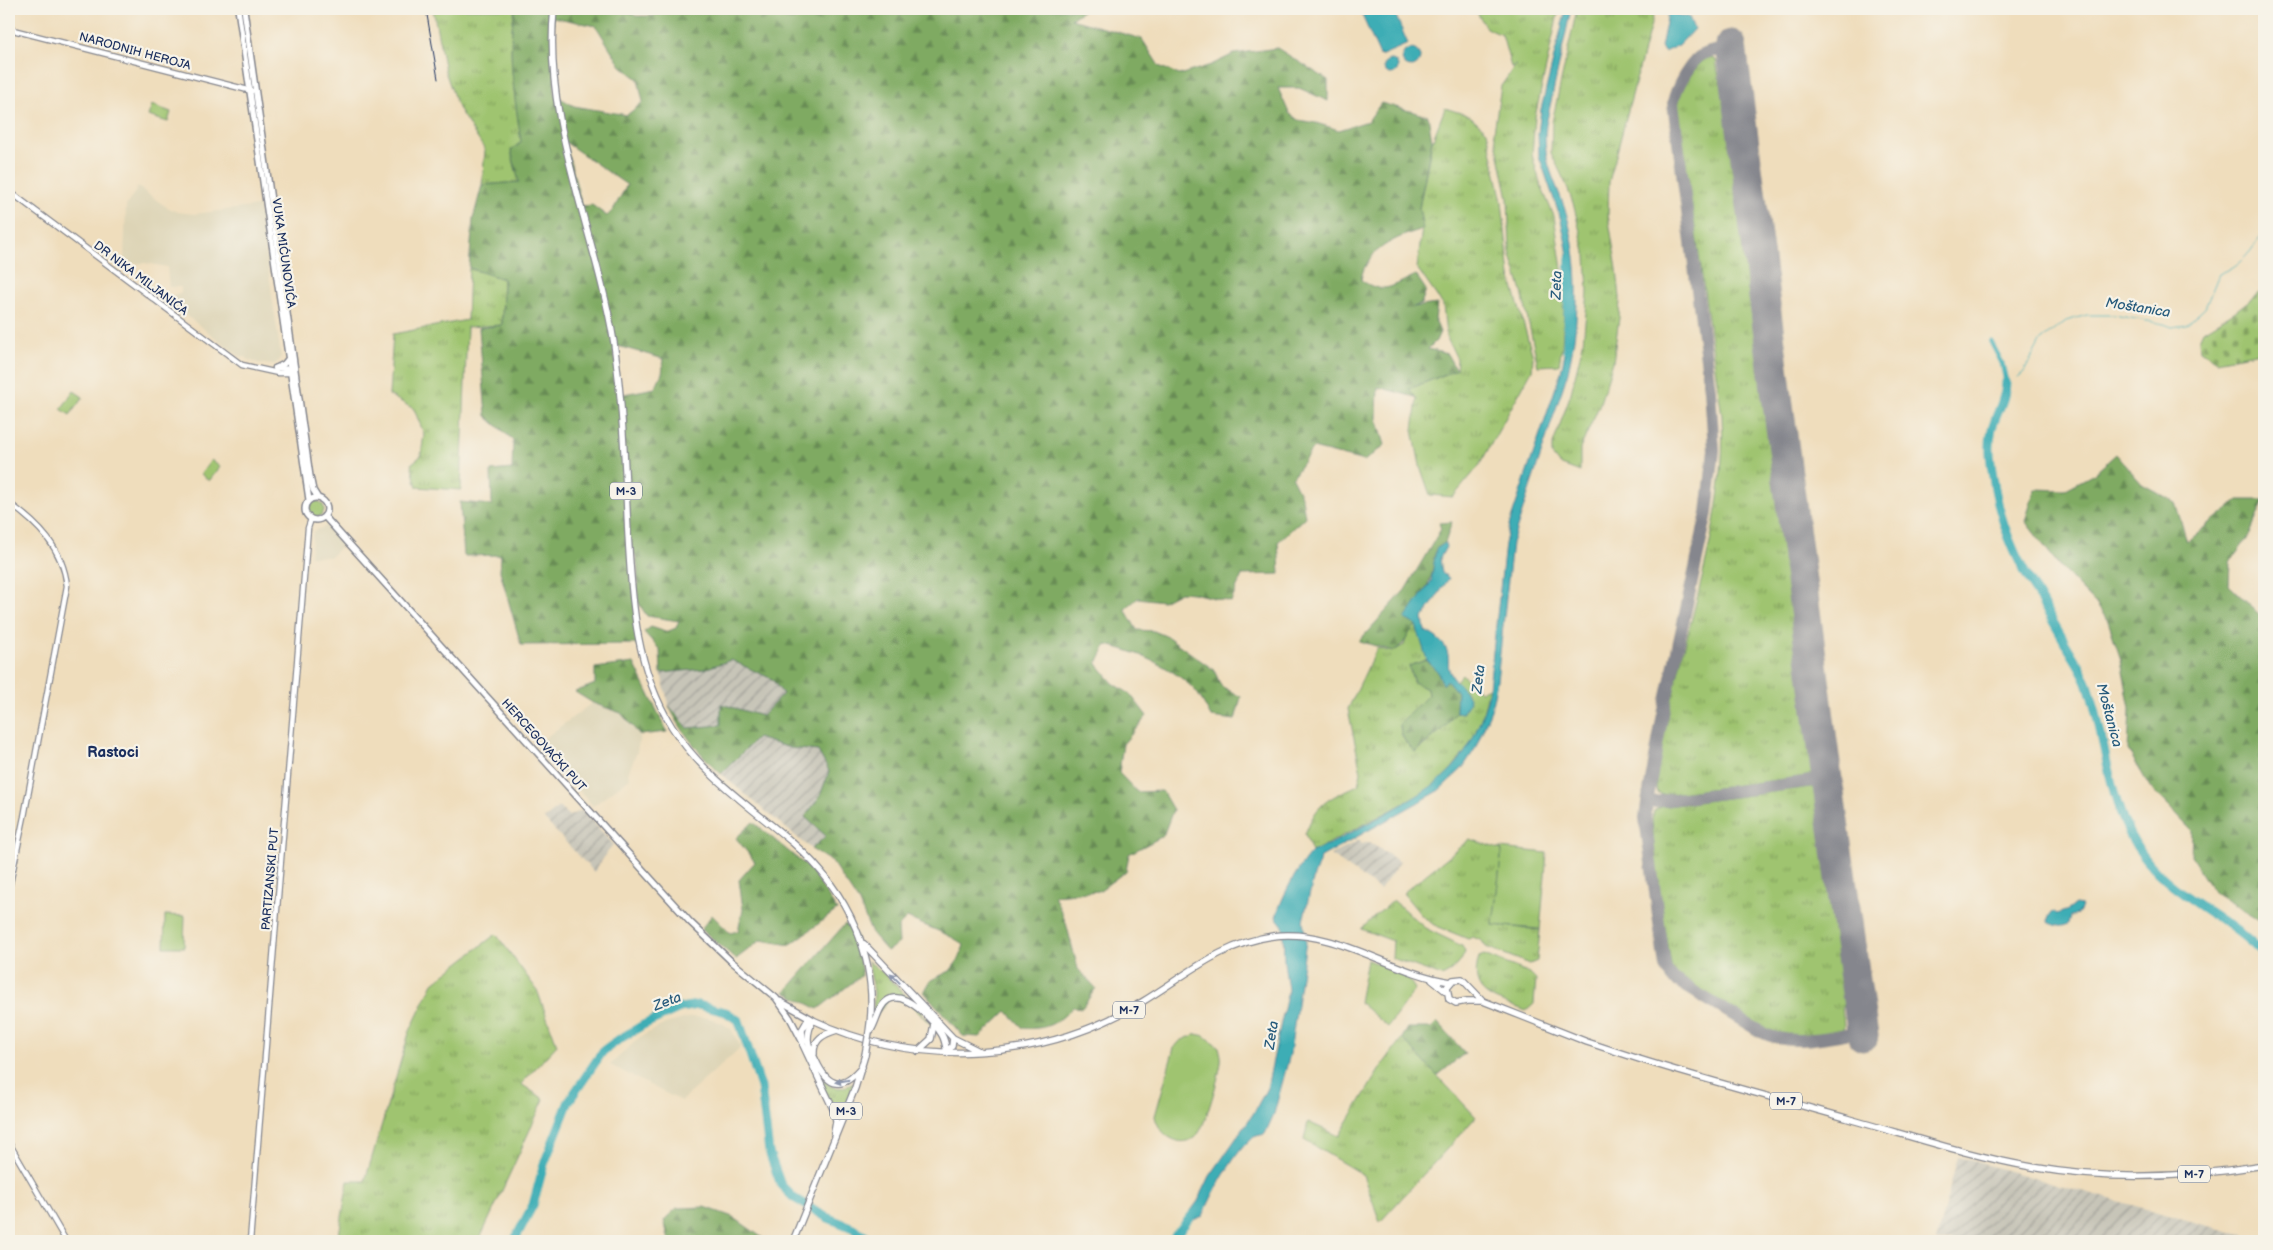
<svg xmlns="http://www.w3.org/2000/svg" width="2273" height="1250" font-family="'Balsamiq Sans',sans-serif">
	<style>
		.built { fill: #ddd4b6 }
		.industrial { fill: url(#industrial-furrows) }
		.grass { fill: url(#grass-tufts); stroke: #5d7a66 }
		.forest { fill: url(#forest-firs); stroke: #4d6c60; fill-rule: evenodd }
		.cemetery { fill: url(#cemetery-stones); stroke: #5d7a66 }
		.park { fill: #9fc46f; stroke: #5d7a66 }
		.water { fill: #3cadb5; stroke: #2c6e8a }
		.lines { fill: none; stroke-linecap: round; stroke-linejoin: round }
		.stream { stroke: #3cadb5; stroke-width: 1 }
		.canal { stroke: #3cadb5; stroke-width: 5 }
		.river { stroke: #3cadb5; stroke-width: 9 }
		.taxiway { stroke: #85868d; stroke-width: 12 }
		.runway { stroke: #85868d; stroke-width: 31 }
		.tertiary-casing { stroke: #85868d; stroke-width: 7 }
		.secondary-casing { stroke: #85868d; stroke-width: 8 }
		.primary-casing { stroke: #85868d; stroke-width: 8 }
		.tertiary { stroke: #fff; stroke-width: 4.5 }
		.secondary { stroke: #fff; stroke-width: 5 }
		.primary { stroke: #fff; stroke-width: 5.5 }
		.rail { stroke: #1b2f5e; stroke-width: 1 }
		.primary-bridge-casing { stroke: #85868d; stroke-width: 8; stroke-linecap: butt }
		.primary-bridge { stroke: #fff; stroke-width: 5.5 }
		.oneway { fill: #8d97ae }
		.labels { text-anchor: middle; stroke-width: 4.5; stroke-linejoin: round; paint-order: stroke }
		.shield { fill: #f7f3e8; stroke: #5d6a87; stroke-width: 1 }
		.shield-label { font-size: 11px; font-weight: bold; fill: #1b2f5e }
		.street-label { font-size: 12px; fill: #1b2f5e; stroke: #f7f3e8 }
		.water-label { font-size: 14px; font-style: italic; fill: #275b7c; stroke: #f7f3e8 }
		.quarter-label { font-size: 15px; font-weight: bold; fill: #1b2f5e; stroke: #f7f3e8 }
	</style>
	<defs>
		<pattern id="industrial-furrows" width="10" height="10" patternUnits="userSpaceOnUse" patternTransform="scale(1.25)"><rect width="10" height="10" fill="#c7c5b8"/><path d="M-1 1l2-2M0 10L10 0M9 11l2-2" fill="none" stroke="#a1a099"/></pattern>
		<pattern id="grass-tufts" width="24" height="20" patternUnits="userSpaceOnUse" patternTransform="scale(1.25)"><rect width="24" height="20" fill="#9fc46f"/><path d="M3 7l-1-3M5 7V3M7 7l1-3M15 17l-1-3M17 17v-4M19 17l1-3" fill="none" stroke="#81a05e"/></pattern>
		<pattern id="forest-firs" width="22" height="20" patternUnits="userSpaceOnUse" patternTransform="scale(1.25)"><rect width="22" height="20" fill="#7faa62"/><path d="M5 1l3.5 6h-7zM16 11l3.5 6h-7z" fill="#678b54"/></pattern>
		<pattern id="cemetery-stones" width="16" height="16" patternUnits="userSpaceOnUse" patternTransform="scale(1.25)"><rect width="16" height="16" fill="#9fc46f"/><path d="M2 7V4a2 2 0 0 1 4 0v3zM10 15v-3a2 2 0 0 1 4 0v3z" fill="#81a05e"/></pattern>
	</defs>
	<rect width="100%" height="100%" fill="#f7f3e8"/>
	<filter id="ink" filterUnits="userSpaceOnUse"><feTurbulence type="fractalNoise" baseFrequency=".02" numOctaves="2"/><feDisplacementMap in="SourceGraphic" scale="10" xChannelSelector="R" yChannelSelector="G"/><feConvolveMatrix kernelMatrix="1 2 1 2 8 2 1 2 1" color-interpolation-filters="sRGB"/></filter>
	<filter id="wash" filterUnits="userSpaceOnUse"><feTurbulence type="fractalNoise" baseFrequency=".0096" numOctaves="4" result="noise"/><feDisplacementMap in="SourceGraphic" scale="20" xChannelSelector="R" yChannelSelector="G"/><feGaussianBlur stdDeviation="1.12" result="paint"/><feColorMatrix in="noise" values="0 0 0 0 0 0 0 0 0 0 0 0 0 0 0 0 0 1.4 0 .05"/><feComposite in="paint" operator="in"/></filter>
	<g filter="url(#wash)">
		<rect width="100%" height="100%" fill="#efddbc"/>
		<!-- built -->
		<path class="built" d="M138,187L165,206L177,212L194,214L259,206L281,357L279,361L273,365L258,363L248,360L246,357H241L171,304V296L181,293V287H169L167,267L145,263L128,264L124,260L126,206Z
			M327,526L336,532L345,543L330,557L310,556L313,531Z
			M592,703L621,713L640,735L637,752L628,773L630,778L593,806L537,744Z
			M691,1017L709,1018L722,1023L731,1029L741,1047L681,1101L610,1065L640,1037L665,1024Z"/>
		<!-- industrial -->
		<path class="industrial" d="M731,660L772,679L783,694L762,716L721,704V725L688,728L669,706L661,673L704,669Z
			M757,738L790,748L818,750L829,771L820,796L805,817L826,836L811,849L721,774Z
			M559,807L569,816L582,810L613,844L594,872L544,819Z
			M1359,840L1362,844L1369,842L1400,862L1380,890L1331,855Z
			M1958,1157L2139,1207L2264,1241H1936Z"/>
		<!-- grass -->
		<path class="grass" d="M433,9H515C506,53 515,98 522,141L511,151L519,182L482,185L485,150L458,108L445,71Z
			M1475,9H1559L1535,117L1532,155L1541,186L1554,216L1565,289L1562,346L1559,365L1538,366L1522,292L1510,252L1508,198L1494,132L1501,86L1516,65L1511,67L1502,35L1486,28Z
			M1577,9H1655L1609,182L1608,215L1617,269L1620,298L1619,318L1613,362L1599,406L1580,449V472L1559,464L1552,455V447L1571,393L1583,343L1588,292L1586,256L1573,203L1565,182L1551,153L1552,122Z
			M1709,57L1716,60L1719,78L1727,86L1815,765L1813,773L1807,776L1663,795L1657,792C1652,775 1666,722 1671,703C1691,611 1728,509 1722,416L1678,109C1678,92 1695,64 1709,57Z
			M1445,108L1470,116L1487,131L1502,202L1510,276L1533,357L1532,370L1479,466L1453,497L1430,495L1420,466L1413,430L1417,399L1409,389L1456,370L1457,359L1446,336L1443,305L1417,268L1422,228L1419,208L1432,142Z
			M469,268L503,279L502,325L467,327L461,490L417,487L411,464L421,456L424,434L414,409L389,395L393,334L467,320Z
			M308 509a8 8 0 1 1 16 0a8 8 0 1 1-16 0Z
			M1417,625L1427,659L1409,667L1413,681L1427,689L1428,695L1400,723C1400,736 1405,744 1416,752L1445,727L1456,712L1463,713L1467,692L1455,682L1462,674L1480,692L1489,688L1481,722L1468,748L1445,777L1427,791L1312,852L1305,834C1317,802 1328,799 1358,785L1361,772L1348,709L1377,648L1392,652L1404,645L1409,631Z
			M1811,787L1816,790L1819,795L1846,998L1842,1007L1844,1027L1840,1031C1815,1033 1789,1040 1765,1029L1679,978L1672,970L1656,873L1652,819L1654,811L1660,807Z
			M1470,839L1502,850L1493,925L1540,930L1537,961L1530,964L1486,947L1482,941L1473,937L1468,939L1434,925L1421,915L1403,893Z
			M1393,900L1425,928L1462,946L1465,952C1460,965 1454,970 1442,976L1392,958L1393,941L1361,929Z
			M496,934L537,990L557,1045L521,1084L544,1099L479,1241H338L348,1181H365L409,1033L433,983Z
			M1484,955L1530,973L1536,979L1534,1004L1526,1011C1497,999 1467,997 1479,957Z
			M868,961L886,975L945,1038L948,1047L940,1034L909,1003L891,997L873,1019L874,992Z
			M806,1026L807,1027C803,1041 807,1048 813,1061C823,1081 830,1096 854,1083L838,1123L802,1041Z
			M1402,1038L1476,1117L1380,1222L1363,1175L1304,1140L1308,1122L1339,1136L1381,1067Z"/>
		<!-- forest -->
		<path class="forest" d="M515,9H624L636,16H654L659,9H1085L1071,19L1142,39L1159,66L1179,75L1211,65L1234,54L1277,48L1328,80V101L1299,88H1278L1289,113L1298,120L1316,123L1339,130L1368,121L1381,103L1428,116L1432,140L1419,208L1423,229C1403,235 1376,245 1366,265C1363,269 1362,275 1361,280C1384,296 1393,285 1416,275L1426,290L1421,304L1413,307L1437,304L1435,320L1440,332L1436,341L1428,349L1447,354L1456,370L1409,389L1415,397L1378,387L1377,418L1385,445L1364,461L1313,448L1292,478L1302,498L1305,517L1278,542L1280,574L1242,575L1231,602L1193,593L1180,592L1163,601L1138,598L1125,609L1137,630L1154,631L1168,637L1214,670L1221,686L1241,697L1235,720L1211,717C1206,708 1200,695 1193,688C1170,666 1136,651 1106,645L1097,664L1113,683L1130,694L1147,716L1123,744L1119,773L1137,792L1162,791L1173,810L1163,836L1129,854L1126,871L1099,891L1054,895L1066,923L1078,969L1096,988L1082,1008L1073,1007C1057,1024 1046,1030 1023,1028L1007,1011L980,1037L963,1036L924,992L931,980L950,971L959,959L964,945C952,935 923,925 907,918L898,927L899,943L887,951L872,934L859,903L832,862L811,849L826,836L805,817L820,796L829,771L818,751L790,748L757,738L721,774C699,753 682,733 669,706L688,728L721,725V704L762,716L783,694L772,679L731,660L704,669L661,673L660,650L644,632L651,627L666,632L676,628L679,621L647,616C644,611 638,604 638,599C636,577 642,564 630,544L638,644L521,645L500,571L501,555L464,556L460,502L492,505L491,471L512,469L513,440L486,416L479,328L502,325L503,279L469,268L473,219L482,185L519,182L511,150L521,142C515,98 506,53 515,9ZM553,17L596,26L621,66L638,79L643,102L627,115L574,106L555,95ZM565,142L627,185L613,210L607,216L592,205L582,206ZM614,345L664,359L662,373L655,388L619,395Z
			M2116,454L2142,484L2175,502L2187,541L2239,500H2264L2248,538L2230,562L2229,585L2264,619V923L2213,892L2191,856L2192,831L2150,787L2128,750L2130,708L2121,660L2108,621L2096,604L2061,568L2025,521L2035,489L2064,490L2094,474Z
			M1452,522L1445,543L1436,549C1435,574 1426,594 1409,613L1410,622L1416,625C1405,636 1408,643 1393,651L1359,641L1405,590L1441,529L1439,523Z
			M1426,660L1438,672L1442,684L1447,680L1457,692L1456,712L1446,726L1415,752C1406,744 1400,736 1400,723L1428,695L1427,689L1414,682L1409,666Z
			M634,663L667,732L640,735L621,713L593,703L575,692L595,684V668Z
			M753,822L810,869L837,910L790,945L761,940L736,959L701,929L712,915L730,933L738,931L743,909L739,880L755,862L736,838Z
			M845,924L856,936L862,975L818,1009L785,992Z
			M1437,1022L1465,1053L1437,1076L1402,1038L1408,1028H1431Z
			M705,1207L733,1217L767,1241H669L664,1220L677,1208Z"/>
		<!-- cemetery -->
		<path class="cemetery" d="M2264,289V351L2217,361L2200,350L2199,340L2203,331L2234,312Z"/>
		<!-- park -->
		<path class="park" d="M152,105L171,112L168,122L148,116Z
			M74,391L83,397L70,415L61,409Z
			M211,460L220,467L209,481L201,474Z
			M1500,848L1547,853L1540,930L1539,929L1493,925L1502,850Z
			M165,915L185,916L184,947H164Z
			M1367,960L1405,973L1415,989L1388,1027L1359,1002Z
			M1196,1034L1205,1036L1219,1047C1220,1052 1222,1057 1221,1062C1220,1074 1205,1126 1198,1134C1183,1152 1158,1135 1155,1116L1174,1048L1180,1041Z"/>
		<!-- water -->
		<path class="water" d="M1371,9H1393L1408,44L1380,56L1361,13Z
			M1566,9H1571L1546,125C1541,169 1561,186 1569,224C1581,274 1579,323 1568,372L1512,543L1497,681L1491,710L1475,749L1462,769L1437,792L1321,857L1314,876L1303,921L1306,941L1290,1054L1274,1114L1265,1134C1261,1135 1254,1136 1251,1139C1234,1153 1211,1196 1203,1216L1186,1223L1184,1220L1198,1201L1210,1176L1253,1114L1267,1088L1288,990L1284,962L1283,926L1276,917C1282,896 1297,868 1312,852C1335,843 1357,829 1380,817C1442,782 1467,770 1488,697L1505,544L1509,525L1561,372L1570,328L1571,278L1567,249L1561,220L1539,156L1538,134L1541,109Z
			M1668,13L1689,17L1694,29L1679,45L1664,52L1661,47Z
			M1402 58a9 9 0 1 1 18 0a9 9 0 1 1-18 0Z
			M1384 67a7 7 0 1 1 14 0a7 7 0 1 1-14 0Z
			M1445,543L1446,547L1440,558L1442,573L1449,578L1423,618L1425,631C1434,635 1447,644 1448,655C1449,662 1447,667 1451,674C1456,685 1468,689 1470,702L1462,713L1456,712L1457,692L1447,680L1443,685L1438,672L1427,660L1416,625L1405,619L1431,582L1436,549Z
			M2075,905L2082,906C2080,913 2076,916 2070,917L2068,924C2061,928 2055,926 2048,922L2049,916L2053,911L2057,914L2068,910Z"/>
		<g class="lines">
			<!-- stream -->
			<path class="stream" d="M2018,377L2024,372L2041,340L2066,321L2087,315H2114L2164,324L2172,327L2186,325L2205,308L2219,274C2242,265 2251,252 2264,231"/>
			<!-- canal -->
			<path class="canal" d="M1991,342L2002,363L2006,382"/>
			<!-- river -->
			<path class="river" d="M1567,349L1570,258
				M2006,382C2006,400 1996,413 1992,429C1987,448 1992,470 1995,489C2006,550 2034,587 2063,639C2071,654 2081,667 2087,682C2107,738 2107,809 2144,857C2176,899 2229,917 2264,955
				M514,1241L533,1205L544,1164L569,1101L603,1051L618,1040L643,1025L680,1008L698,1005L726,1012L739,1021L761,1087L769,1152L781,1185L794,1198L826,1217L853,1228L872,1241
				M1171,1241L1193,1214"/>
			<!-- taxiway -->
			<path class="taxiway" d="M1732,49C1723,50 1713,50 1704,54C1691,59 1675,89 1673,103L1710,390L1714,450L1707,513L1662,719L1647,803L1645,818L1665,967L1672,978L1761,1032C1792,1048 1829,1036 1862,1031
				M1647,803L1827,779"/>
			<!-- runway -->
			<path class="runway" d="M1731,45L1827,779L1863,1036"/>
		</g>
	</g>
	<g filter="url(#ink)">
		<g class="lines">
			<!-- tertiary casing -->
			<g class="tertiary-casing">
				<path id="tertiary" d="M9,29L252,91
					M9,191L242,365L278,373H293
					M275,368L292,369
					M9,503C38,524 63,548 67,586L24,817L9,888
					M9,1143L66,1241
					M250,1241L308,528L311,519"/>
			</g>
			<!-- secondary casing -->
			<g class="secondary-casing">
				<path id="secondary" d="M238,9L309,500
					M244,9L310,476L313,490L318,498
					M276,368L284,364L289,358
					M305 509a11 11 0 1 1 22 0a11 11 0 1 1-22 0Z
					M324,516L690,922L731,961L776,998L790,1018L802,1041
					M780,1001L812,1019"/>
			</g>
			<!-- primary casing -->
			<g class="primary-casing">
				<path id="primary" d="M554,9C542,122 596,232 614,343C623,406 625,470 628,533C632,601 635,667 672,727C702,775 751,807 793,843C848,891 880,959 869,1032
					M864,944L953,1038L979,1051
					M1432,980L1447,992
					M1483,1001L1462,979L1453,980L1447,987L1449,999L1456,1003L1467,1001H1483L1587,1042L1639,1059C1709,1081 1779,1099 1849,1119C1910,1136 1970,1156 2032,1167C2109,1181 2187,1178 2264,1165
					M809,1018L802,1030L803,1045L835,1113L836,1122L834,1133
					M871,1030C877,1021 878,1006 888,1000C904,989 934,1021 942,1035C945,1040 946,1047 947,1053
					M918,1051L931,1039L934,1024
					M947,1053L952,1046L953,1038
					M814,1054C813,1039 824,1034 837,1030
					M862,1067C843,1090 829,1089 816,1061C813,1054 808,1047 808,1039C808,1032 810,1026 813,1020C918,1069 1043,1062 1142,1002C1185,976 1222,943 1273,936C1337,928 1390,973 1451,982
					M793,1241L855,1088L865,1055"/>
			</g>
			<!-- tertiary -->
			<use href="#tertiary" class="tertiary"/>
			<!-- secondary -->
			<use href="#secondary" class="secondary"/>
			<!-- primary -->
			<use href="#primary" class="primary"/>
			<!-- rail -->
			<path class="rail" d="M426,9L438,79"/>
			<!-- primary-bridge casing -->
			<g class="primary-bridge-casing">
				<path id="primary-bridge" d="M865,1055L869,1032"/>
			</g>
			<!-- primary-bridge -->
			<use href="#primary-bridge" class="primary-bridge"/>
		</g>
		<!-- one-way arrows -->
		<defs><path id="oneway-solid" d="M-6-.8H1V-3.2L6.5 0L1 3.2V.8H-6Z" transform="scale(1.25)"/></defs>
		<g class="oneway">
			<use href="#oneway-solid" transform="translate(895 978) rotate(-134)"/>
			<use href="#oneway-solid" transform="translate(842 1081) rotate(170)"/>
		</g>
	</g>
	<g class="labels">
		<!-- shield labels -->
		<g class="shield">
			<rect x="610" y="482.5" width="32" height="17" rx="4"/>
			<rect x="1113" y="1001.5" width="32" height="17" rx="4"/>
			<rect x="1770" y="1092.5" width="32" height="17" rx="4"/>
			<rect x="830" y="1102.5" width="32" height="17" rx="4"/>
			<rect x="2178" y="1165.5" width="32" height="17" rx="4"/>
		</g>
		<g class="shield-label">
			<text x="626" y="495">M-3</text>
			<text x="1129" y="1014">M-7</text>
			<text x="1786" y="1105">M-7</text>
			<text x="846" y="1115">M-3</text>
			<text x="2194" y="1178">M-7</text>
		</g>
		<!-- street labels -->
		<g class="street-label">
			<text transform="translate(135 51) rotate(15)" y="4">NARODNIH HEROJA</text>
			<text transform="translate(284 253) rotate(82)" y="4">VUKA MIĆUNOVIĆA</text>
			<text transform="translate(141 278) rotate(37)" y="4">DR NIKA MILJANIĆA</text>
			<text transform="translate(544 745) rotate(48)" y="4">HERCEGOVAČKI PUT</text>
			<text transform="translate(270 879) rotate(-85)" y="4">PARTIZANSKI PUT</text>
		</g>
		<!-- water labels -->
		<g class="water-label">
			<text transform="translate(1556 285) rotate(-88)" y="5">Zeta</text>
			<text transform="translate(2138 307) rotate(9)" y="5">Moštanica</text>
			<text transform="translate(1478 679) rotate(-83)" y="5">Zeta</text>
			<text transform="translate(2110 715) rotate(75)" y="5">Moštanica</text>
			<text transform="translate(667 1001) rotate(-21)" y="5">Zeta</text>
			<text transform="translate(1271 1035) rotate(-81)" y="5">Zeta</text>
		</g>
		<!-- quarter labels -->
		<g class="quarter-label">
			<text x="113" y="757">Rastoci</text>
		</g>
	</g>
	<!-- margin -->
	<rect width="2273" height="1250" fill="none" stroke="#f7f3e8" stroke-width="30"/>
</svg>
